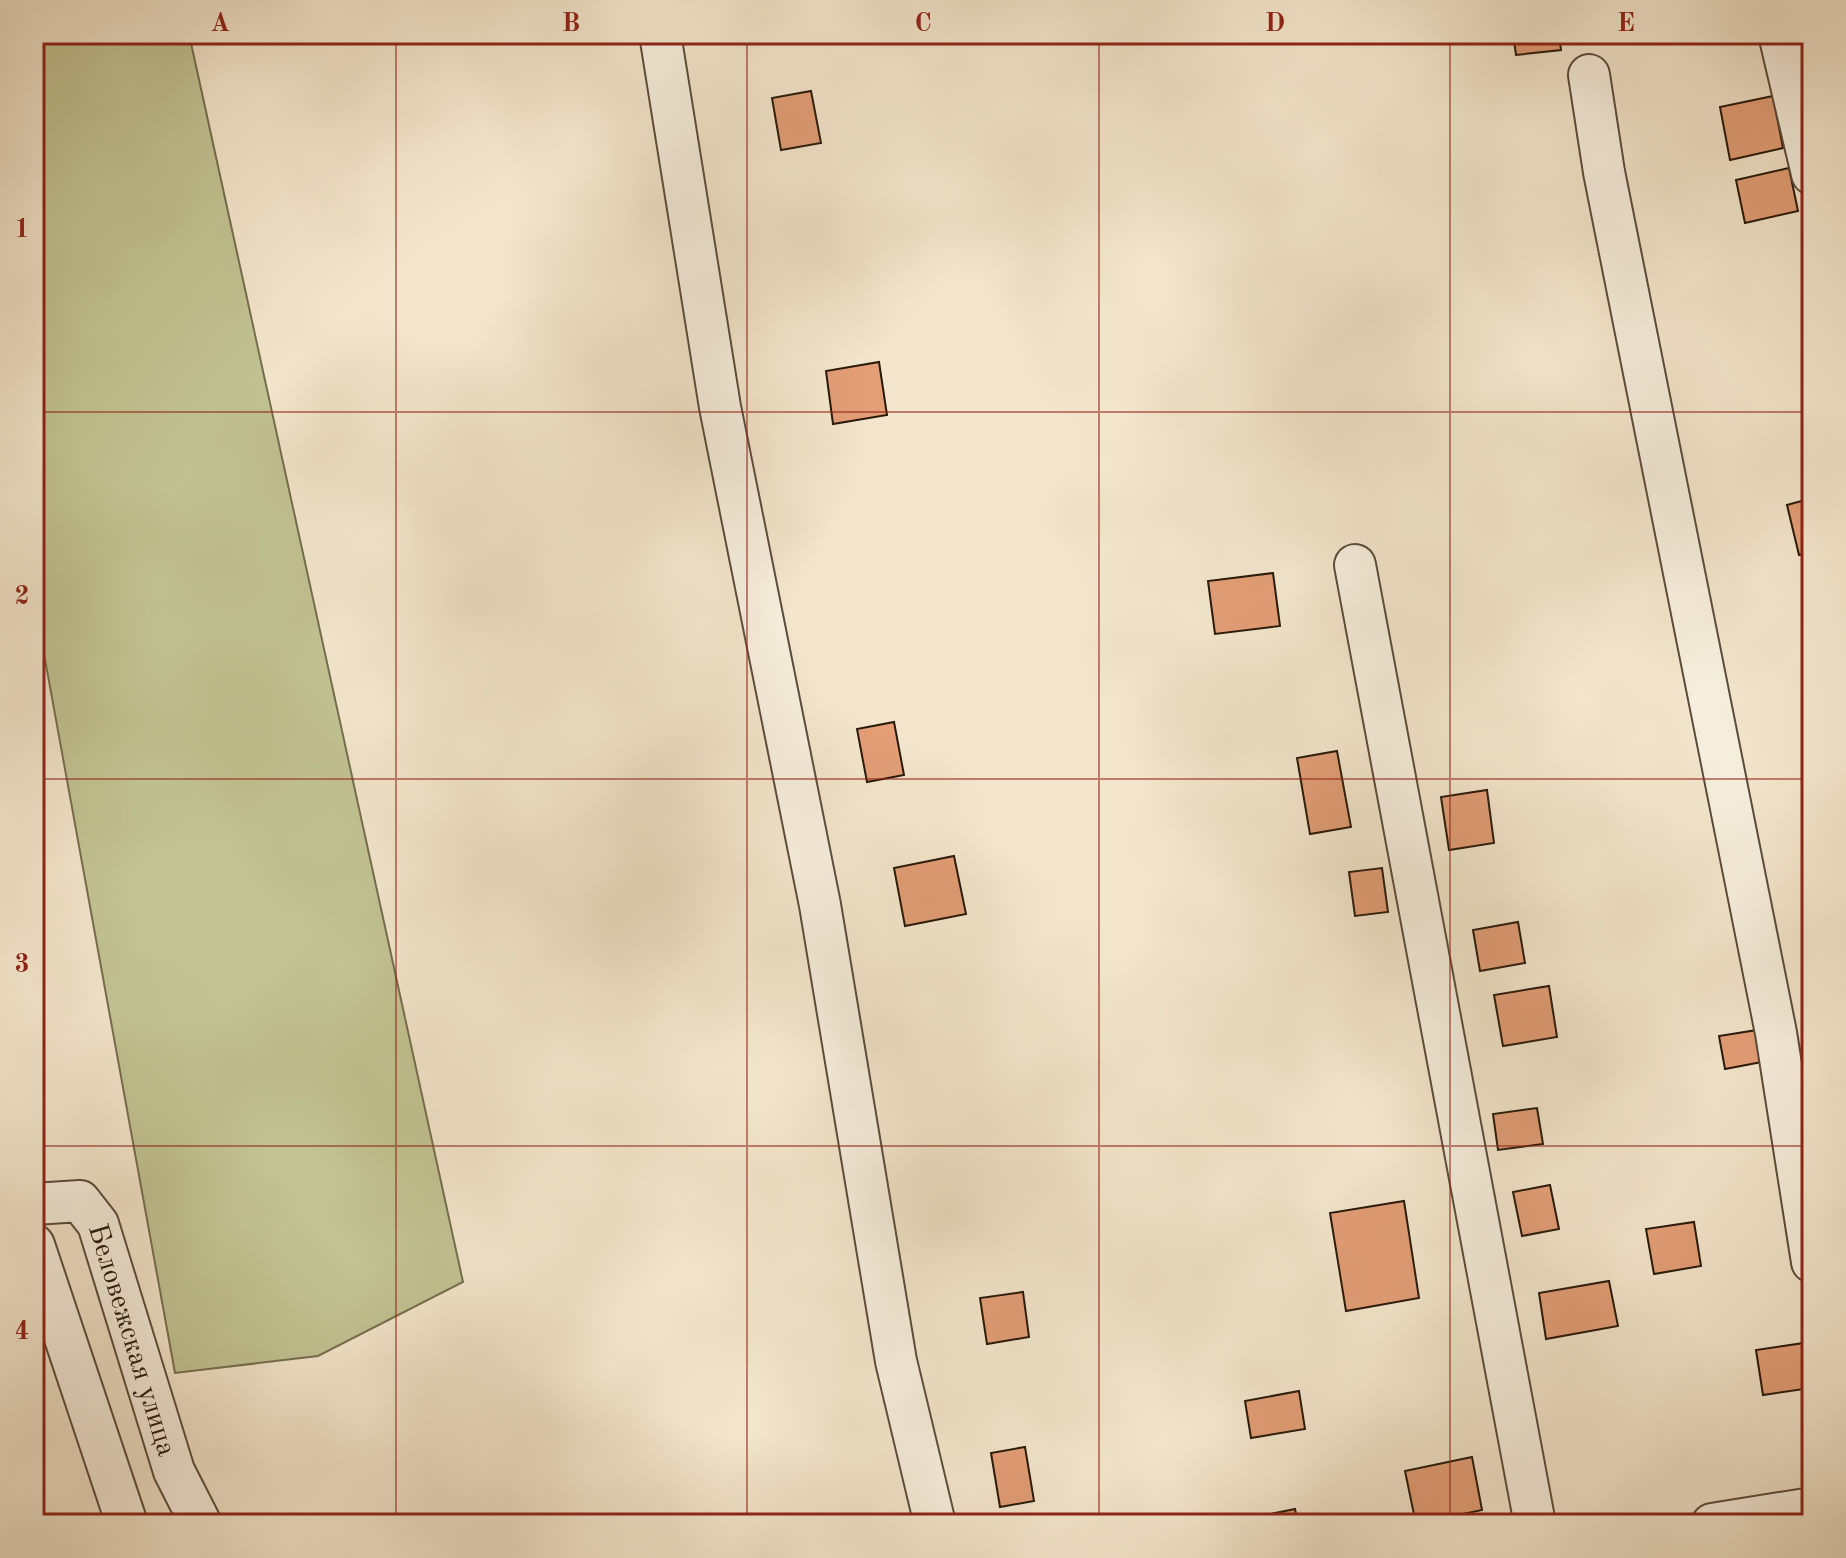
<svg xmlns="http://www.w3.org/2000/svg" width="1846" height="1558" font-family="'Old Standard TT',serif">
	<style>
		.green { fill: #c2c393; stroke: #756e4f; stroke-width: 2 }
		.building { fill: #e39e76; stroke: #28190b; stroke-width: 2 }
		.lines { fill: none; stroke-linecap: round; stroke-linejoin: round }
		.minor-casing { stroke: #5b4c3b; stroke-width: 44 }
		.minor { stroke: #f7efde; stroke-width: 40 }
		.grid { fill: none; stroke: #8f2418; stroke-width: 2; stroke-opacity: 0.55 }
		.labels { text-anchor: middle; stroke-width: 6; stroke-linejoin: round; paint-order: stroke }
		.street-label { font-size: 28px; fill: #28190b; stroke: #f7efde }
		.neatline { fill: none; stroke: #8f2418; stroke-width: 3 }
		.grid-label { font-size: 26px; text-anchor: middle; font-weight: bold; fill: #8f2418 }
	</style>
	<rect width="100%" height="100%" fill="#f3e6cc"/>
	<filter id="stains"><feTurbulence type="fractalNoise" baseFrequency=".0025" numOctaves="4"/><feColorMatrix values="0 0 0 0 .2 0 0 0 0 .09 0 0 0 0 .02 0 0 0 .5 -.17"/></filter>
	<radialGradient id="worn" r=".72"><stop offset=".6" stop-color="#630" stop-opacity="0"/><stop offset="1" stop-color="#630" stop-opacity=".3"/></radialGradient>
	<!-- green -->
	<path class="green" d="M34,34H189L463,1282L318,1356L175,1373L34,599Z"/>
	<!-- building -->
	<path class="building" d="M1513,34H1559L1561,50L1516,55Z
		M811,91L821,143L781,150L772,98Z
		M1773,96L1783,148L1730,160L1720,107Z
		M1789,168L1798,211L1745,223L1736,180Z
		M879,362L887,415L833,424L826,371Z
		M1812,498V552L1799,555L1787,505Z
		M1273,573L1280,626L1215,634L1208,581Z
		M894,722L904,775L867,782L857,729Z
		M1337,751L1351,827L1310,834L1297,758Z
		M1487,790L1494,843L1449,850L1441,797Z
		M954,856L966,914L905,926L894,868Z
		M1382,868L1388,912L1355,916L1349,872Z
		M1518,922L1525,963L1480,971L1473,930Z
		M1549,986L1557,1037L1503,1046L1494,995Z
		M1757,1030L1762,1062L1725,1069L1719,1036Z
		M1537,1108L1543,1144L1498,1150L1493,1114Z
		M1550,1185L1559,1229L1522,1236L1513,1192Z
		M1404,1201L1419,1298L1346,1311L1330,1213Z
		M1694,1222L1701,1266L1654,1274L1646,1229Z
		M1609,1281L1618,1326L1546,1339L1539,1293Z
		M1023,1292L1029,1337L987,1344L980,1298Z
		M1804,1343L1811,1388L1763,1395L1756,1350Z
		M1299,1391L1305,1429L1251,1438L1245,1401Z
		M1025,1447L1034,1501L1000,1507L991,1453Z
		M1472,1457L1482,1510L1416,1524L1405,1471Z
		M1295,1509L1298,1524H1252L1251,1518Z"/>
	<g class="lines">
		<!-- minor casing -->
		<g class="minor-casing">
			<g id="minor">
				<path d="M660,34L720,407L820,905L896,1361L935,1524"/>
				<path d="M1779,34L1812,174"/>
				<path d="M1589,75L1604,172L1776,1033L1812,1262"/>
				<path d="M1355,565L1535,1524"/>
				<path id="s1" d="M34,1204L80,1201L98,1224L174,1471L201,1524"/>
				<path d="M34,1245L127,1524"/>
				<path d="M1712,1524L1812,1508"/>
			</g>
		</g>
		<!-- minor -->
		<use href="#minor" class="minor"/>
	</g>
	<!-- grid -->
	<path class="grid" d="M396,34V1524M747,34V1524M1099,34V1524M1450,34V1524M34,412H1812M34,779H1812M34,1146H1812"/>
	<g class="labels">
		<!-- street labels -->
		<g class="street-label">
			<text dy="10" stroke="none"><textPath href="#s1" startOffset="196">Беловежская улица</textPath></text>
		</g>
	</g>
	<!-- margin -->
	<rect width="1846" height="1558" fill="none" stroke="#f3e6cc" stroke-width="88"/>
	<rect x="44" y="44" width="1758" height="1470" class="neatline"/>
	<g class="grid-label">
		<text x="220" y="31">A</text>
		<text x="571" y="31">B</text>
		<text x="923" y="31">C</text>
		<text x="1275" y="31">D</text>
		<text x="1626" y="31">E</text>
		<text x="22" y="237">1</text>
		<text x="22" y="604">2</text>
		<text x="22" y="972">3</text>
		<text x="22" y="1339">4</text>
	</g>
	<rect width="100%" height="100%" filter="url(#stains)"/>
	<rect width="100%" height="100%" fill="url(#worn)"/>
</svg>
